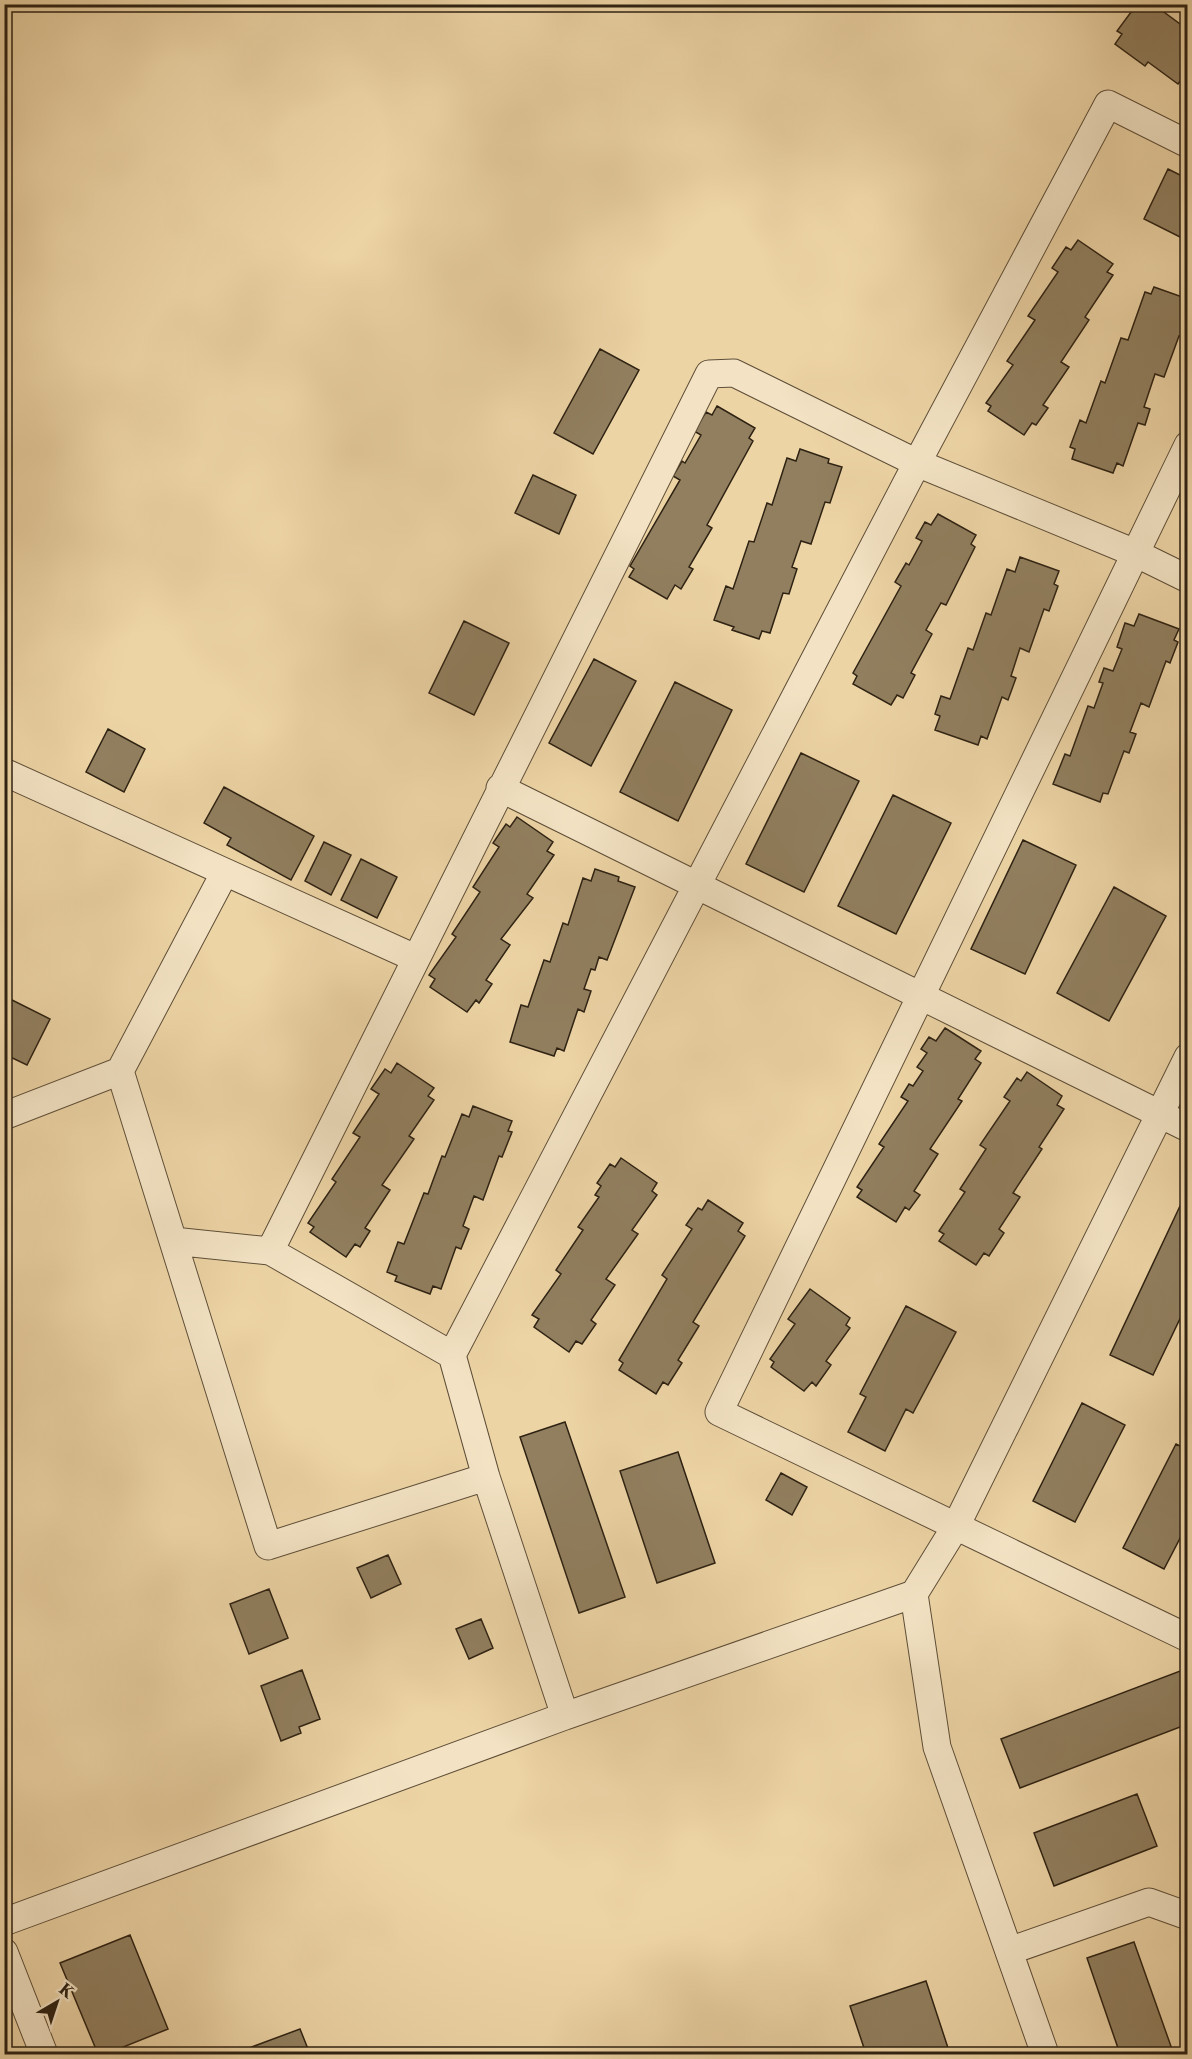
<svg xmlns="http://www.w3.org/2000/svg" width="1192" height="2059" font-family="'Libre Caslon Text',serif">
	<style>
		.building { fill: #917f5f; stroke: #2e2213; stroke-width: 1.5 }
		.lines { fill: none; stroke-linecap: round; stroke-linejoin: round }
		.street-casing { stroke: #5e4e38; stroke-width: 29 }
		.street { stroke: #f3e3c4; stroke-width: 27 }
	</style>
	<rect width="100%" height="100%" fill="#edd4a5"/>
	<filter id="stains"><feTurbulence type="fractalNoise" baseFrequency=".00333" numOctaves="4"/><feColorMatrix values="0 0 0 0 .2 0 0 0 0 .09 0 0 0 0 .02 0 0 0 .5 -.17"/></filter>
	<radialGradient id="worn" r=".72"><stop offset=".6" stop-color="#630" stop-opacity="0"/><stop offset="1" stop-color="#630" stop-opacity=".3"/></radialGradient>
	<!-- building -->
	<path class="building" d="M1137,4H1153L1188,30V78L1184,76L1178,84L1148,62L1145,66L1115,44L1122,34L1117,31Z
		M1168,169L1188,179V241L1144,219Z
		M1078,240L1113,264L1107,272L1113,275L1085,317L1089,320L1061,362L1069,367L1043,405L1048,408L1036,425L1032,423L1024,435L988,411L991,406L986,403L1013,365L1007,361L1035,320L1028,316L1058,272L1052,268L1066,247L1071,250Z
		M1154,287L1188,299V331L1185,338L1179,336L1164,377L1155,374L1144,407L1150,409L1145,425L1138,423L1123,466L1117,463L1113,473L1072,459L1075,449L1070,447L1080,420L1086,423L1101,381L1105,383L1121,338L1128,340L1145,292L1151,294Z
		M600,349L639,370L593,454L554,433Z
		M717,406L755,428L749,438L753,441L707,525L712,528L689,567L693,569L681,589L675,585L667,599L629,577L634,569L630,566L680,480L673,476L682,461L685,463L701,435L694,431L706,412L712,415Z
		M800,449L829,459L828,463L842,467L830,503L825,502L811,544L801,541L792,567L797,569L789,594L783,593L770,633L762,631L759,639L732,630L734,627L714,620L726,586L733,589L749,541L754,542L767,503L772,505L787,458L796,461Z
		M533,475L576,495L559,534L515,513Z
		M938,514L976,535L971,544L975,547L946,605L941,603L926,630L932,634L911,673L915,675L903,698L897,695L891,705L853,684L857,676L853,673L901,586L895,582L906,563L909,565L922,541L916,538L925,522L931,525Z
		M1020,557L1059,571L1054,584L1058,586L1049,611L1044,609L1029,652L1020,648L1011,676L1016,678L1008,700L1002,697L987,739L981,736L978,745L935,730L940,716L935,714L941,696L950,699L968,648L973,650L986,613L991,615L1007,569L1015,572Z
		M1139,614L1179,629L1174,640L1178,642L1170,663L1166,661L1149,707L1141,703L1130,732L1136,734L1129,753L1124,751L1108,794L1103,793L1100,802L1053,784L1065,754L1070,756L1088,706L1094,708L1103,683L1099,682L1104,668L1113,671L1122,649L1117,647L1125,623L1134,626Z
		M464,621L509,643L474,715L429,693Z
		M594,659L636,681L591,766L549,743Z
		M675,682L732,710L678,821L620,792Z
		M108,729L145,749L124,792L86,772Z
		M801,753L859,781L804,892L746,864Z
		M224,787L314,836L291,880L227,845L231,838L204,823Z
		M893,795L951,823L896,934L838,906Z
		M517,817L553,842L547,851L554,855L527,894L533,898L501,939L510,945L486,980L492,984L479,1003L476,1000L467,1012L430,987L435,979L429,975L456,937L452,934L480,892L473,887L499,847L493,843L506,824L510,827Z
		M1023,840L1076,865L1025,974L971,949Z
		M324,842L351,855L331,895L305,881Z
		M361,859L397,877L377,918L341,900Z
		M595,869L619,877L618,881L635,887L607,960L599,957L595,970L591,969L584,989L591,991L584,1012L578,1009L564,1051L557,1048L554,1056L510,1042L521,1005L528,1007L544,960L550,962L563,923L568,925L583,878L591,881Z
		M1114,887L1166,916L1109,1021L1057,993Z
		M10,999L50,1019L27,1065L4,1054V1009Z
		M945,1028L981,1051L975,1059L981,1063L958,1099L962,1101L930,1149L938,1154L914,1191L920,1195L909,1210L905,1207L896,1222L857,1197L862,1190L857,1187L884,1147L879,1144L908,1101L901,1097L909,1084L913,1086L923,1071L917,1067L927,1053L921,1049L929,1037L936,1041Z
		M397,1063L434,1088L428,1096L434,1100L409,1136L414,1139L382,1185L390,1190L365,1228L370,1231L360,1247L355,1244L346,1257L310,1232L314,1227L308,1223L336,1182L332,1179L360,1137L353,1133L379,1094L371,1089L385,1069L391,1073Z
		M1027,1072L1062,1096L1057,1105L1064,1109L1039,1147L1042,1149L1013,1193L1020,1197L999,1229L1004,1233L989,1256L984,1253L976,1265L939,1241L944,1234L939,1231L965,1192L960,1189L986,1149L980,1145L1010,1101L1004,1097L1017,1078L1021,1081Z
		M473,1106L512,1121L508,1131L512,1132L502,1157L499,1156L483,1200L474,1196L463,1226L469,1229L461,1249L456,1247L441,1289L433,1286L430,1294L395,1281L397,1276L387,1272L398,1242L404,1244L424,1193L428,1194L442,1156L445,1157L462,1114L469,1117Z
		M621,1158L657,1183L652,1191L657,1195L632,1230L638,1234L606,1279L615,1285L591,1320L596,1324L582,1344L576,1341L569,1352L534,1327L539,1319L532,1315L561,1274L556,1270L583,1230L578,1227L599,1197L595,1195L601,1186L597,1183L610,1164L615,1167Z
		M1188,1189V1302L1153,1375L1110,1355Z
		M708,1200L743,1223L738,1231L745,1236L693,1322L699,1326L678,1360L682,1363L668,1385L663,1382L656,1394L619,1370L623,1363L619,1360L667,1279L662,1275L692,1229L686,1225L698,1208L702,1210Z
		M810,1289L850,1318L846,1325L850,1328L826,1361L831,1365L816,1386L812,1382L804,1391L771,1367L774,1362L770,1359L795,1324L788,1319Z
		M906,1306L956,1332L913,1413L906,1409L885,1451L848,1432L866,1397L860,1394Z
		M1082,1403L1125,1425L1075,1522L1033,1501Z
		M565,1422L625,1597L579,1613L520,1437Z
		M1176,1444L1188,1450V1523L1164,1569L1123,1548Z
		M678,1452L715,1563L657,1583L620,1471Z
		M781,1473L807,1487L792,1515L766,1500Z
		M388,1555L401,1584L371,1598L357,1568Z
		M269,1589L288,1638L249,1654L230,1604Z
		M481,1619L493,1648L469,1659L456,1629Z
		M1188,1668V1724L1020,1788L1001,1739Z
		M302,1670L320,1719L299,1727L301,1733L281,1741L261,1686Z
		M1137,1794L1157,1846L1054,1886L1034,1833Z
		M130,1935L168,2029L106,2054H98L60,1963Z
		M1188,1940V1955L1183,1941Z
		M1134,1942L1173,2052L1166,2054H1120L1087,1958Z
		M926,1981L950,2054H866L850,2006Z
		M300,2029L310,2054H233Z"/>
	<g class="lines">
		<!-- street casing -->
		<g class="street-casing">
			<path id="street" d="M1188,445L719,1412L1188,1638
				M4,772L415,958
				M500,788L1188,1128
				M120,1071L268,1546L486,1477
				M4,1116L120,1071L225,872
				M173,1241L270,1251L452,1355L486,1477L565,1716L914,1594
				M270,1251L709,374L734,373L917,463L1135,553L1188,579
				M452,1355L917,463L1108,104L1188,144
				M4,1922L565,1716
				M1009,1951L1149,1902L1188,1916
				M4,1952L44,2054
				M1045,2054L937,1747L914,1594L956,1526L1188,1057"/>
		</g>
		<!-- street -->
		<use href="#street" class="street"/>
	</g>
	<!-- margin -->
	<rect width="1192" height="2059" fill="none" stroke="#edd4a5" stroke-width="24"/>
	<rect x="6" y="6" width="1180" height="2047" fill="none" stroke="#2e2213" stroke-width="3"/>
	<rect x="12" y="12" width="1168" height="2035" fill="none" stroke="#2e2213" stroke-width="1.5"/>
	<!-- north arrow -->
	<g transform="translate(57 2002) rotate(39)" stroke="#f3e3c4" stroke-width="4.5" paint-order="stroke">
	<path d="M0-4.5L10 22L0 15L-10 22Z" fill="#2e2213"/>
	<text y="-9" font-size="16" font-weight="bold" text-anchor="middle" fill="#2e2213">K</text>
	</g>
	<rect width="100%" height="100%" filter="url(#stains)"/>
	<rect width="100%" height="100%" fill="url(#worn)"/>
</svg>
